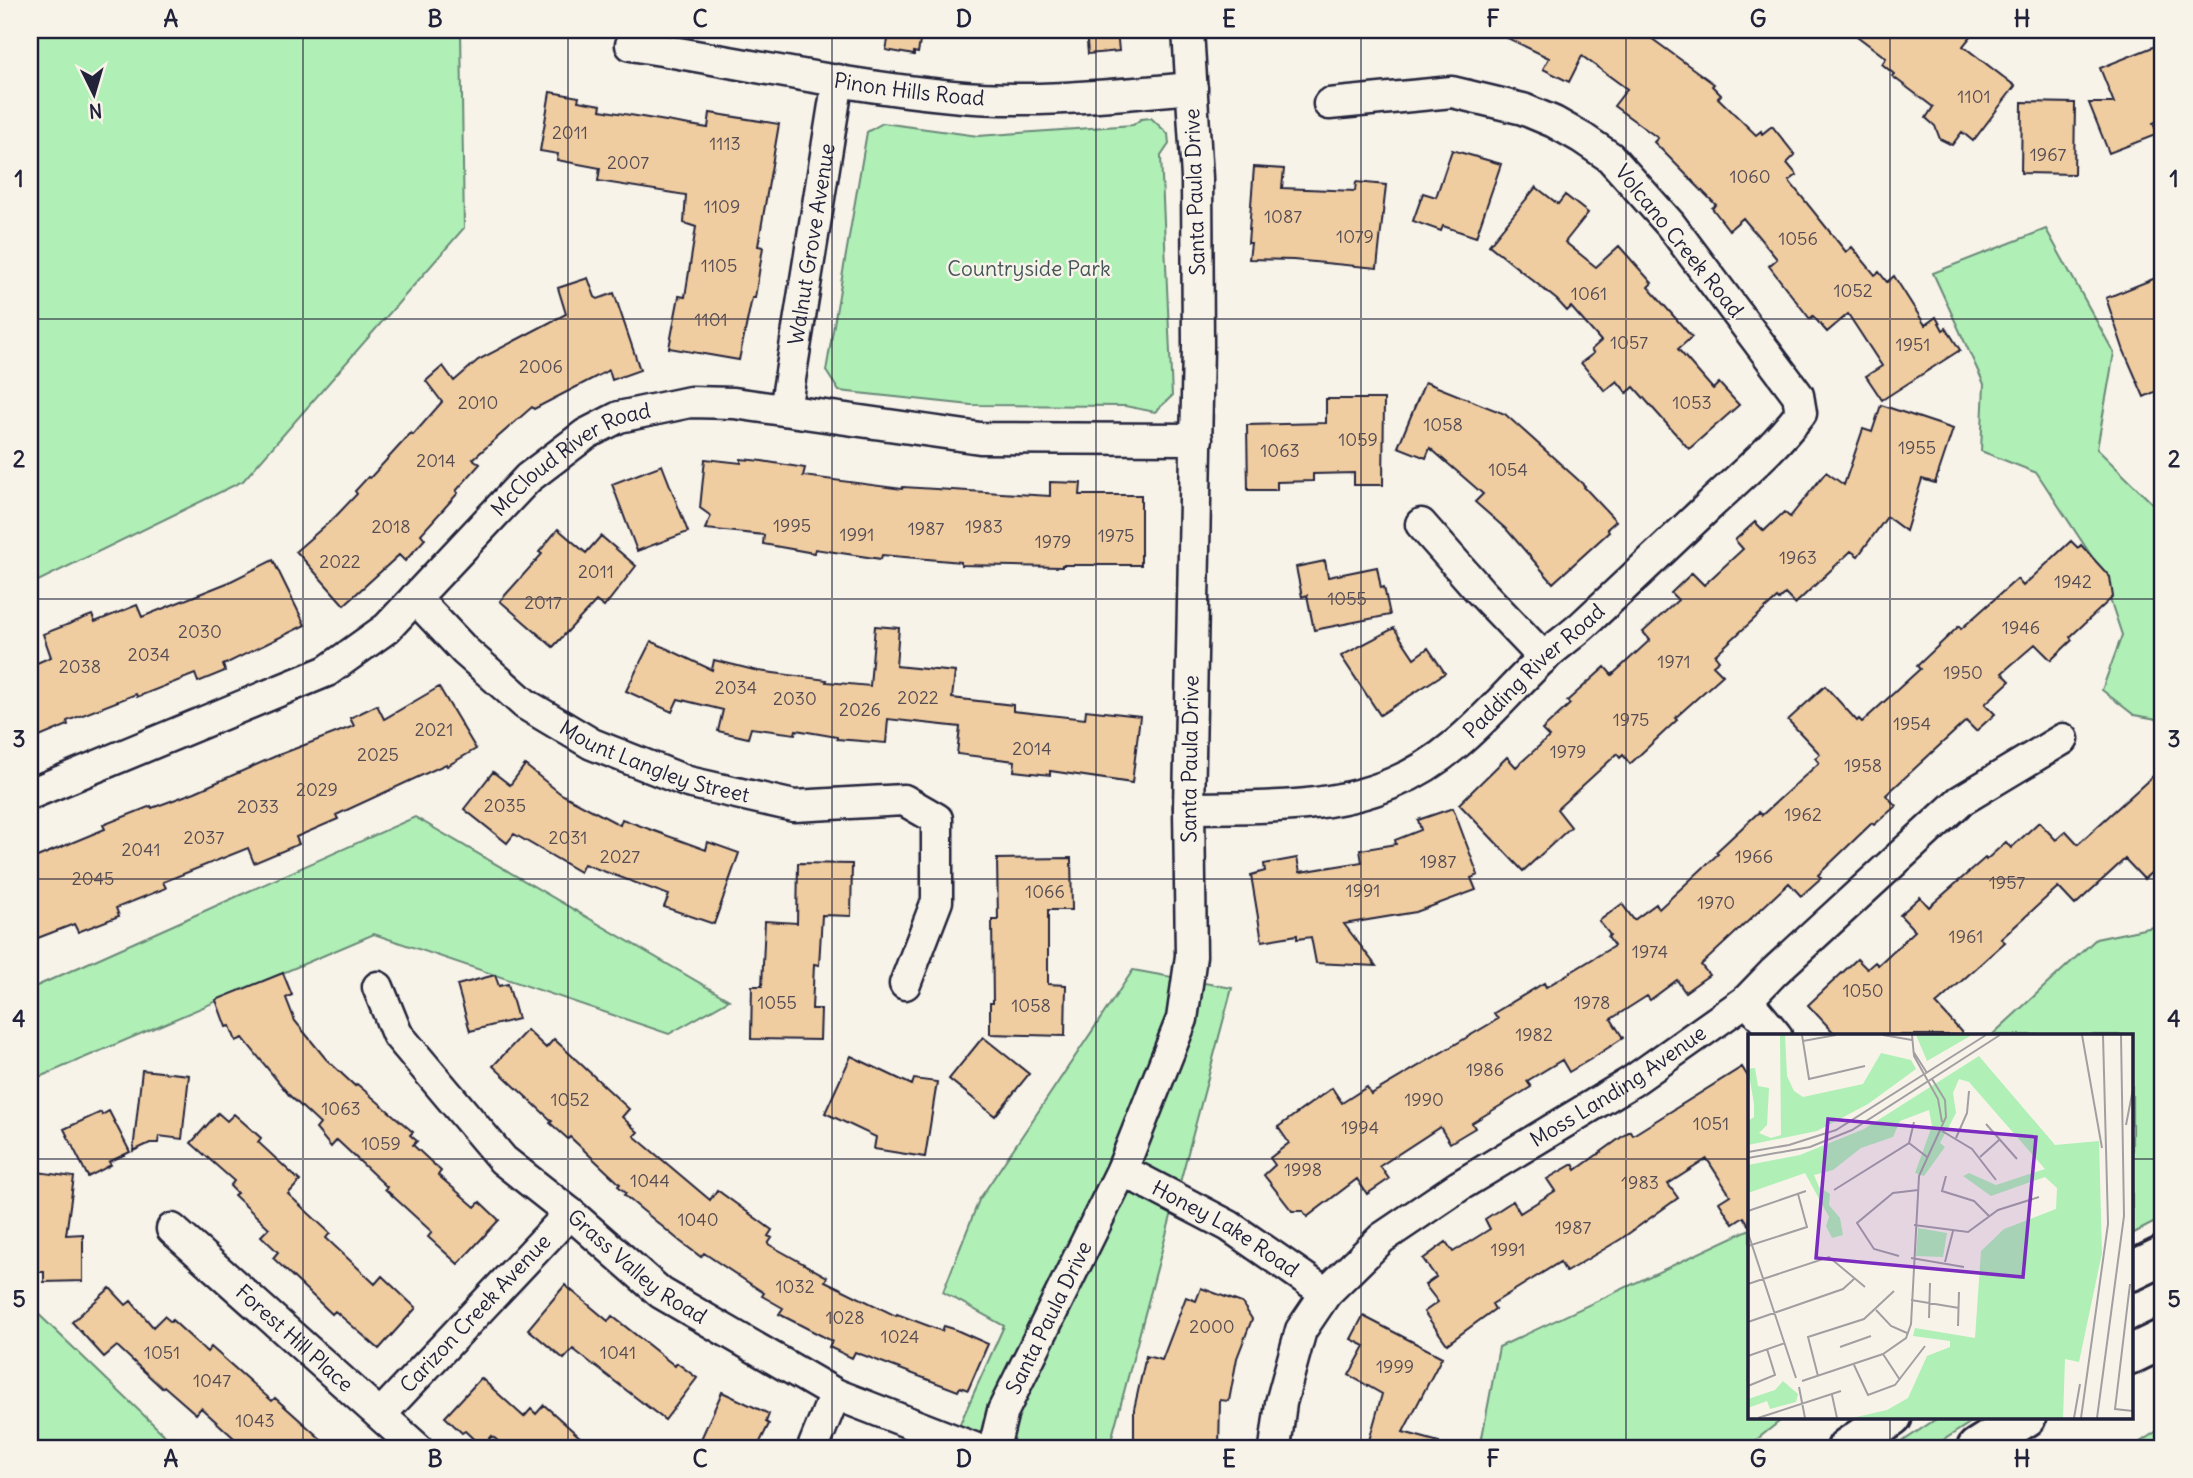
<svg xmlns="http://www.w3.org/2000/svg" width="2193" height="1478" font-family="Delius,sans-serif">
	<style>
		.green { fill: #b0efb6; stroke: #698878; stroke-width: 2 }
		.building { fill: #f0cda1; stroke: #22223b; stroke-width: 2 }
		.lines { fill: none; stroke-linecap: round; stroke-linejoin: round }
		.minor-casing { stroke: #22223b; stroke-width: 35 }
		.major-casing { stroke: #22223b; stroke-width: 44 }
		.minor { stroke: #f7f3e8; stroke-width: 30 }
		.major { stroke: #f7f3e8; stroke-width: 38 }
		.grid { fill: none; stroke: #22223b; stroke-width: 2; stroke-opacity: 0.55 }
		.labels { text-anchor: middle; stroke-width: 5; stroke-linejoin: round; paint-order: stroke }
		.number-label { font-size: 18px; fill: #564d54 }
		.street-label { font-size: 21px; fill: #22223b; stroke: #f7f3e8 }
		.park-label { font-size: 21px; fill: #46555a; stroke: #f7f3e8 }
		.inset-road { fill: none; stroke: #a29fa3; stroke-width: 2 }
		.view { fill: #7b2cbf; fill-opacity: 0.15; stroke: #7b2cbf; stroke-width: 3.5 }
		.inset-edge { fill: none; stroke: #22223b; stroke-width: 3.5 }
		.neatline { fill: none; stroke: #22223b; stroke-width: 2.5 }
		.grid-label { font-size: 23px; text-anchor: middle; font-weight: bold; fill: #22223b }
	</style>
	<rect width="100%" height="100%" fill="#f7f3e8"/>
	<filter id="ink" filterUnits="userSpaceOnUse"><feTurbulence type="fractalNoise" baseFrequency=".0143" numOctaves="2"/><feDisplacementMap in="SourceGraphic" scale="14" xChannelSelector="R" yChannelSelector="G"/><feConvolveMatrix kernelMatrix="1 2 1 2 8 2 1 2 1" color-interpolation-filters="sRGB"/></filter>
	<g filter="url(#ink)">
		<!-- green -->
		<path class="green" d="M30,30H461L464,228L243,481L30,585Z
			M1151,118L1168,134L1169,144L1161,156L1172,396L1155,412L1125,406L971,405L839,391L826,371L867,132L883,123L978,136L1133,125L1141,119Z
			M2046,229L2114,353L2097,449L2163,514V720L2134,715L2102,690L2122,635L2100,569L2037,473L1981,451L1984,384L1933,273Z
			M415,817L729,1000L669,1034L374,934L30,1081V989Z
			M2163,925V1218L2132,1234V1035H1992L2096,939Z
			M1133,970L1232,988L1109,1448H949L1004,1326L943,1292L979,1200Z
			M1750,1229V1417H1785L1746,1448H1480L1499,1347Z
			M30,1306L178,1448H30Z
			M1939,1417H1979L1931,1448H1893Z
			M2163,1427V1448H2131Z"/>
		<!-- building -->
		<path class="building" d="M890,30H922L918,53L914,52V55L886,50Z
			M1086,30H1117L1119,51L1088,54Z
			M1491,30H1640L1714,84L1712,86L1721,95L1718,98L1756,135L1761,131L1762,134L1772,126L1795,155L1787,163L1797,175L1789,181L1846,252L1852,247L1875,275L1879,272L1887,282L1894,276L1925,325L1936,317L1943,330L1946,328L1960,350L1882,400L1866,376L1882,366L1848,314L1827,332L1813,316L1810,319L1769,266L1777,259L1743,218L1729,230L1712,208L1716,205L1654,142L1658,138L1614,106L1627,89L1582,56L1569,82L1543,69L1549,58Z
			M1849,30H1976L1963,46L2015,86L1973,141L1962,132L1952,145L1940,139L1935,126L1926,118L1933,107L1892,76L1894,74L1882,64L1886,58Z
			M2163,43V119L2153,123L2158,134L2109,153L2089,103H2114L2100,68Z
			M550,92L579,97L578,101L601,105L600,110L708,128L710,113L779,124L758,246L763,247L755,298H752L739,360L669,348L679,296L685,297L696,227L684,223L686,195L598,181L600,168L557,160L558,154L540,151Z
			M2022,102L2075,103L2074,174L2021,173Z
			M1452,150L1501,164L1476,237L1443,226L1441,231L1413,221L1423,193L1436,197Z
			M1254,167L1284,169L1282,188L1355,191L1356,182L1386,185L1377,268L1293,260L1249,259L1251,243H1248Z
			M1536,187L1558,204L1565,195L1588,213L1565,242L1596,267L1619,246L1652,283L1648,287L1692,337L1678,349L1713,389L1719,383L1739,405L1689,449L1634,387L1627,393L1617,381L1605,391L1581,363L1594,353L1591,350L1601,341L1571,307L1567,311L1557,300L1489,245Z
			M2163,275V388L2144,397L2124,351L2106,298Z
			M588,278L595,297L598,299L614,293L640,370L612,380L609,370L534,409L532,407L473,459L480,464L456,491L458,493L421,534L425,539L405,561L399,555L344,605L296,551L336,516L357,494L355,491L368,477L370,478L411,433L413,435L442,402L426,381L443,366L454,381L478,360L566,314L558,288Z
			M1425,382L1505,414L1585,486L1584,487L1616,521L1607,529L1609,532L1553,583L1507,530L1475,502L1483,494L1430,448L1426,458L1398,447Z
			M1326,399H1384L1383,485H1354V473L1313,474V481L1277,482V490H1248L1247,425L1326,423Z
			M1881,405L1953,429L1935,483L1922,479L1906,531L1887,517L1858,556L1851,551L1795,604L1785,594L1779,600L1777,598L1715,655L1719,660L1713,665L1723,675L1675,718L1677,720L1630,764L1623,755L1620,758L1617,754L1557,809L1571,827L1523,871L1459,804L1507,757L1516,767L1549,737L1542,730L1570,704L1567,701L1605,667L1612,675L1650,640L1643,632L1678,600L1671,593L1692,573L1704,585L1743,549L1735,540L1755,522L1764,531L1784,512L1790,517L1826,472L1844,485L1863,429L1872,432Z
			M705,459L741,463V459L762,461L805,468L803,476L902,489L903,487L1050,496V482L1081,483L1080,495H1141V565H1062V567L961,565V562L882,555L881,559L815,549L814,553L763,544L764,535L705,529L711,516L700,508Z
			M662,465L688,532L637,551L612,484Z
			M558,529L586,553L601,536L636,566L604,607L596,601L553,647L500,601L542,554L539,552Z
			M2071,541L2078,548L2081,545L2110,577L2113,597L2070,637L2072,640L2051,660L2035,644L2002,673L2010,681L1985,704L1995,714L1976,731L1966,721L1886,795L1896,806L1874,825L1872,823L1818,875L1821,878L1801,896L1789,883L1701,965L1709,975L1685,992L1677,980L1650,1000L1647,996L1611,1019L1623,1038L1591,1059L1569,1072L1562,1060L1527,1081L1531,1087L1472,1123L1475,1128L1450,1143L1440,1127L1380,1166L1389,1179L1367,1194L1357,1179L1307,1217L1303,1211H1292L1264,1175L1275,1165L1270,1158L1289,1143L1278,1127L1332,1088L1342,1103L1367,1087L1371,1094L1498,1019L1494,1013L1544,983L1546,987L1614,946L1608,937L1610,935L1599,921L1622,904L1634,920L1656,904L1659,909L1718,854L1716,852L1759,812L1762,815L1819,763L1815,758L1820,754L1788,720L1825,686L1857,721L1859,719L1862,722L1920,669L1917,666L1959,626L1961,629L2017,579L2023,586Z
			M273,560L305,625L223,665L225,671L198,682L195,674L137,697L136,694L67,721L68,725L30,741V666L51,657L43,634L92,615L95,622L137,605L142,617L227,583Z
			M1325,561L1328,577L1377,567L1381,588L1384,587L1390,615L1314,630L1307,595L1302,597L1296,567Z
			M875,626L899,628L896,666L955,672L952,698L1013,705V711L1085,719L1086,710L1140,716L1132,783L1050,771V775L1014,771L1015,761L957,754L960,727L888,719L886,743L837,739V737L796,730L795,734L751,728L748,738L718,731L723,710L678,699L672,712L626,691L651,641L712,670L714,660L758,671L827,680L826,682L870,686Z
			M1394,628L1414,658L1428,648L1445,673L1380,715L1341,656Z
			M439,687L476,749L447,766L446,764L336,815L338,819L296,837L299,844L254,863L248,848L163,882L166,888L116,908L119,916L78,932L74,924L30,941V860L105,829L103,825L151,806L152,808L195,792L276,756L354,726L350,718L377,705L384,719Z
			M525,765L561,794L620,825L622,819L706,850L708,842L739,853L714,924L664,907L669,895L584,864L580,872L514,834L507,843L464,809L493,772L510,785Z
			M2163,767V862L2144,879L2125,859L2075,905L2058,887L2001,939L2005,942L1936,1004L1964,1035H1836L1808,1005L1857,959L1867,969L1875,962L1878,965L1915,931L1900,915L1920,897L1929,907L1985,858L1986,860L2006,842L2011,848L2039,822L2056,840L2066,831L2078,844Z
			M1453,808L1478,875L1471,878L1476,890L1416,912L1344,924L1376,966L1316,963L1311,937L1297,939V935L1262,941L1251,875L1265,871L1264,864L1297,858L1300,872L1362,862L1360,850L1396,844L1395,840L1421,830L1418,820Z
			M1071,858L1072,910H1048V984L1066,985L1065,1036L990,1034V1003H993L992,920H998L997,859Z
			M798,863L852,864L851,916L822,915L819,965L814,964L812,1009H821L820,1040L751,1039L752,986H762L765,921L797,923Z
			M283,973L292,995L286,998L295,1021L326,1059L355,1086L357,1084L413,1132L410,1135L417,1141L413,1145L441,1171L438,1175L475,1207L480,1202L499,1220L458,1264L428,1237L432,1232L385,1189L387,1187L337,1140L331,1147L316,1129L320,1124L289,1095L243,1038L236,1041L230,1026L226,1027L216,1000Z
			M495,975L499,986L508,984L518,1019L470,1031L457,985Z
			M527,1030L546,1048L554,1039L629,1109L622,1117L638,1132L634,1136L710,1200L717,1190L772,1230L768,1236L772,1238L768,1244L827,1277L825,1281L896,1316L897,1314L942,1331L944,1326L954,1329L988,1344L968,1390L960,1387L958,1391L855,1352L852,1358L829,1347L832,1341L779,1314L783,1308L762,1296L764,1293L704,1253L701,1257L681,1242L624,1195L626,1193L618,1186L620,1184L570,1137L568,1139L550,1123L552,1121L493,1066Z
			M983,1037L1029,1074L995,1116L949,1079Z
			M851,1056L912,1085L914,1079L937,1082L925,1157L874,1149L876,1137L825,1113Z
			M1742,1067L1750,1080V1226L1744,1217L1733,1224L1719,1202L1730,1195L1707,1159L1668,1184L1678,1198L1621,1239L1566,1272L1560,1262L1492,1304L1495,1309L1447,1344L1424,1312L1438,1302L1425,1285L1436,1277L1423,1259L1446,1242L1453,1252L1490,1229L1485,1219L1513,1201L1520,1213L1555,1191L1547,1179L1573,1164L1576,1170L1630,1131L1633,1135Z
			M142,1070L189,1075L182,1139L159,1136L158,1143H150L133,1151Z
			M109,1111L130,1152L109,1162L111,1165L88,1177L64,1129L101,1112L102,1115Z
			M218,1113L227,1121L234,1114L261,1138L258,1142L300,1181L288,1194L330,1233L326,1238L375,1284L382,1276L416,1308L379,1349L335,1311L332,1314L273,1258L278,1252L261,1236L269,1228L234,1195L237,1193L230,1186L234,1181L191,1143Z
			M30,1171L74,1177L66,1235L83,1234V1281L44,1282V1272H31Z
			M565,1285L608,1321L612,1316L675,1366L677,1363L697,1378L665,1420L573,1349L564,1359L528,1329Z
			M110,1288L126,1305L131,1301L153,1327L164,1316L171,1322L172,1320L207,1352L211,1347L272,1401L275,1398L331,1448H245L201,1408L196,1414L164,1386L162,1388L117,1346L104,1357L72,1322Z
			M1201,1288L1242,1303L1252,1319L1237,1358L1229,1401L1220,1400L1219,1448H1134V1409L1146,1356L1162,1360L1186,1297L1196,1301Z
			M1363,1316L1442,1357L1403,1432L1439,1442L1438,1448H1367L1382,1394L1349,1375L1365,1346L1351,1339Z
			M481,1378L524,1417L531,1409L536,1414L544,1405L592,1448H506L492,1436L482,1447L465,1431L462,1433L445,1417Z
			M722,1392L769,1414L766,1422L769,1424L757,1448H697Z"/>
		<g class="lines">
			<!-- minor casing -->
			<g class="minor-casing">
				<g id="minor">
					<path id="s1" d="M631,45C737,62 845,86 952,96C1032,104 1112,95 1192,88"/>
					<path id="s2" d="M785,410L838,80"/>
					<path d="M1421,524L1480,591L1544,658"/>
					<path id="s3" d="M415,598L465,651L525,704L592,744L688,782L794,806L904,800L937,819V901L905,984"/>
					<path id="s4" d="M30,794L327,671L387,628L528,478L586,434L619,417L690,402L734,403L980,438L1197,439"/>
					<path id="s5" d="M1189,808C1257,807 1330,810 1393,783C1458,756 1494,705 1543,658C1556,646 1571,636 1584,624C1627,584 1669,544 1711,504C1742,475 1775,447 1801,413L1798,395L1670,224L1610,157L1582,138L1554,122L1523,109L1452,92L1329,104"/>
					<path id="s6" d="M378,987L397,1034L503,1160L570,1213L661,1293L835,1394L974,1448"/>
					<path d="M1747,1000L1776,1035"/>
					<path id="s7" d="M1122,1170L1229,1226L1326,1293"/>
					<path id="s8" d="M172,1229L417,1448"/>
					<path id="s9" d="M381,1414L570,1213"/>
					<path d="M813,1448L835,1394"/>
					<path id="s10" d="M994,1448L1003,1411L1122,1170L1182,1019L1191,956L1189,808L1198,346L1197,178L1188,30"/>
					<path id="s11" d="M1275,1448L1281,1403L1301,1330L1326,1293L1382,1238L1459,1186L1631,1082L1747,1000L1774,972L1960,801L2063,739"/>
				</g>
			</g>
			<!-- major casing -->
			<g class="major-casing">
				<path id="major" d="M2132,1271L2163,1256
					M2132,1354L2163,1339
					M1847,1448L1892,1417
					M1977,1448L2026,1417"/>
			</g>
			<!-- minor -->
			<use href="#minor" class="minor"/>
			<!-- major -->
			<use href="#major" class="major"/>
		</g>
	</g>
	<!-- grid -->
	<path class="grid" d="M303,30V1448M568,30V1448M832,30V1448M1096,30V1448M1361,30V1448M1626,30V1448M1890,30V1035M30,319H2163M30,599H2163M30,879H2163M30,1159H1750M2132,1159H2163M1890,1417V1448"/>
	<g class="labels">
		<!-- number labels -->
		<g class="number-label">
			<text x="1974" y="103">1101</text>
			<text x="570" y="139">2011</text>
			<text x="725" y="150">1113</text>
			<text x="2048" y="161">1967</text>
			<text x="628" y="169">2007</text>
			<text x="1750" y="183">1060</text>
			<text x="722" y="213">1109</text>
			<text x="1283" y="223">1087</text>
			<text x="1355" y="243">1079</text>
			<text x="1798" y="245">1056</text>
			<text x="719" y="272">1105</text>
			<text x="1853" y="297">1052</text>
			<text x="1589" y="300">1061</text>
			<text x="711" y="326">1101</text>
			<text x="1629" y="349">1057</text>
			<text x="1913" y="351">1951</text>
			<text x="541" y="373">2006</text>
			<text x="478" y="409">2010</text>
			<text x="1692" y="409">1053</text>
			<text x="1443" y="431">1058</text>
			<text x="1358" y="446">1059</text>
			<text x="1917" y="454">1955</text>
			<text x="1280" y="457">1063</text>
			<text x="436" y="467">2014</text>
			<text x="1508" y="476">1054</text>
			<text x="792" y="532">1995</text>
			<text x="391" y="533">2018</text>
			<text x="984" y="533">1983</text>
			<text x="926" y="535">1987</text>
			<text x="857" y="541">1991</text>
			<text x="1116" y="542">1975</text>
			<text x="1053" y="548">1979</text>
			<text x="1798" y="564">1963</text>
			<text x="340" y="568">2022</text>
			<text x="596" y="578">2011</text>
			<text x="2073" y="588">1942</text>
			<text x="1347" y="605">1055</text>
			<text x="543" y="609">2017</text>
			<text x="2021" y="634">1946</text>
			<text x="200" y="638">2030</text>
			<text x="149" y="661">2034</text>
			<text x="1674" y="668">1971</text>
			<text x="80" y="673">2038</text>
			<text x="1963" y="679">1950</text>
			<text x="736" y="694">2034</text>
			<text x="918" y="704">2022</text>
			<text x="795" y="705">2030</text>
			<text x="860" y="716">2026</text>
			<text x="1631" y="726">1975</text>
			<text x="1912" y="730">1954</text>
			<text x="434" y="736">2021</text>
			<text x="1032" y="755">2014</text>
			<text x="1568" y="758">1979</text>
			<text x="378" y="761">2025</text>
			<text x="1863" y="772">1958</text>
			<text x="317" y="796">2029</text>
			<text x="505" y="812">2035</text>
			<text x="258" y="813">2033</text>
			<text x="1803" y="821">1962</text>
			<text x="204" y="844">2037</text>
			<text x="568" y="844">2031</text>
			<text x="141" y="856">2041</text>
			<text x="620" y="863">2027</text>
			<text x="1754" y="863">1966</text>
			<text x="1438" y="868">1987</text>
			<text x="93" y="885">2045</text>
			<text x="2007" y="889">1957</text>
			<text x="1363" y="897">1991</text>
			<text x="1045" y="898">1066</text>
			<text x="1716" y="909">1970</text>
			<text x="1966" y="943">1961</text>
			<text x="1650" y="958">1974</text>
			<text x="1863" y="997">1050</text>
			<text x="777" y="1009">1055</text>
			<text x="1592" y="1009">1978</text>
			<text x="1031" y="1012">1058</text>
			<text x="1534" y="1041">1982</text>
			<text x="1485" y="1076">1986</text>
			<text x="570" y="1106">1052</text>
			<text x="1424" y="1106">1990</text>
			<text x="341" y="1115">1063</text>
			<text x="1711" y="1130">1051</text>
			<text x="1360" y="1134">1994</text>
			<text x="381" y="1150">1059</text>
			<text x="1303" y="1176">1998</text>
			<text x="650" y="1187">1044</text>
			<text x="1640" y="1189">1983</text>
			<text x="698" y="1226">1040</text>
			<text x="1573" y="1234">1987</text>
			<text x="1508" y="1256">1991</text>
			<text x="795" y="1293">1032</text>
			<text x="845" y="1324">1028</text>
			<text x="1212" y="1333">2000</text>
			<text x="900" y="1343">1024</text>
			<text x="162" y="1359">1051</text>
			<text x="618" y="1359">1041</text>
			<text x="1395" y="1373">1999</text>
			<text x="212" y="1387">1047</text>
			<text x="255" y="1427">1043</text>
		</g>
		<!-- street labels -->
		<g class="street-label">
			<text dy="7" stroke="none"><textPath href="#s1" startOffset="282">Pinon Hills Road</textPath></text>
			<text transform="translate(1195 192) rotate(-92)" y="7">Santa Paula Drive</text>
			<text transform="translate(1679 241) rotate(51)" y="7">Volcano Creek Road</text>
			<text dy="7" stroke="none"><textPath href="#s2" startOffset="168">Walnut Grove Avenue</textPath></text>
			<text dy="7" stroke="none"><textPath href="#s4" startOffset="648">McCloud River Road</textPath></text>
			<text dy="7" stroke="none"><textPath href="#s5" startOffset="388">Padding River Road</textPath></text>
			<text dy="7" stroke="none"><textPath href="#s3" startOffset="296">Mount Langley Street</textPath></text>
			<text dy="7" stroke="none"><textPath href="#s10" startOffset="730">Santa Paula Drive</textPath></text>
			<text dy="7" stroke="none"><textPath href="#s11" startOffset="525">Moss Landing Avenue</textPath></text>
			<text dy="7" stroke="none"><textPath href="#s7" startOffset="119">Honey Lake Road</textPath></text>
			<text dy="7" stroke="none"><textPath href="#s6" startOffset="387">Grass Valley Road</textPath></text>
			<text dy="7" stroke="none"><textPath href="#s9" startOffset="138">Carizon Creek Avenue</textPath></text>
			<text dy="7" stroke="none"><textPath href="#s10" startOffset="142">Santa Paula Drive</textPath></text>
			<text dy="7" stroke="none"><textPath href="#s8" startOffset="164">Forest Hill Place</textPath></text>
		</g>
		<!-- park labels -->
		<g class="park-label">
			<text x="1029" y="276">Countryside Park</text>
		</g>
	</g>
	<!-- overview -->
	<g transform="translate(1748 1034)">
		<rect width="385" height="385" fill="#f7f3e8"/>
		<path d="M32,1H37L39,42L46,57L55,63L115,50L133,19L163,26L168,35L120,70L69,97L0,111V87L6,83V70L0,35L7,34L10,52L21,54L19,91L11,99L23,104L33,101ZM168,1H224L179,27ZM231,22L307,111L351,107L354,219L331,328L317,325L315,384H104L139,376L160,364L179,322L202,313V307L165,302L167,294L227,304L233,217L256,195L308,175L309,154L297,143L243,162L215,142L221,139L248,151L297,135L221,48L211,45L205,59L208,79L192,109L197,113L176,142L167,139L184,92L181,76L152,87L145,103L113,114L85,136L66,141L71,153L82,160L81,171L92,184L95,201L84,204L78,192L81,183L57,139L0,159V131L52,121L116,95ZM170,194L199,199L195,223L168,222ZM35,347L50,360L48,368L22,375L19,367L0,374V365L27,356Z" fill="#b0efb6"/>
		<path class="inset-road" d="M54,1L61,45L117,32M135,1L164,6M164,1L166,22L190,65L194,88M334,1L354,114M55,7L88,1M165,17L179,39M238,90L269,125M378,91L385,55M194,97L224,115L248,146M208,104L219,79L221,57M161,109L179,123M0,118L41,111L88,96L238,1M232,123L251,106M0,124L62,113L104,96L252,1M198,142L194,157L226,167L241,182M86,156L161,109L166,88M0,177L58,157M166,191L220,198L250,176L291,163M0,199L48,344M0,212L59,193L50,160M151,222L126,215L109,189L145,159L170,156M163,224L216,233M197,228L205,197M0,250L81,223L117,253M382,250L367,375L385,377M163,266L211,274M128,276L143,292L159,299M181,284L182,249M0,288L95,255L106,245M210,292L211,258M92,313L123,302M135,320L152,346M0,322L37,309M106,331L120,361L147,351L177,312M70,342L60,303L116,285L146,257M54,347L135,320L158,304L163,290L171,142L198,83L197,66L184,45M0,352L27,341L19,315M51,353L57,384M84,361L89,384M10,384L93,357M326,384L332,350M333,384L360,190L355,1M349,384L376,182L373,1"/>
		<path class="view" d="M80,85L288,103L275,243L68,224Z"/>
		<rect width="385" height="385" class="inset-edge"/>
	</g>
	<!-- margin -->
	<rect width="2193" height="1478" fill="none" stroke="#f7f3e8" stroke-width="77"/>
	<!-- north arrow -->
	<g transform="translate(94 94) rotate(175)" stroke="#f7f3e8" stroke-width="5" paint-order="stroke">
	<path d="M0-5L12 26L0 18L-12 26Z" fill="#22223b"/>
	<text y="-10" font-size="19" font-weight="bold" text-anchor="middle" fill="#22223b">N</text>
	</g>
	<rect x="38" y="38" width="2116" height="1402" class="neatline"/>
	<g class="grid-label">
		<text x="171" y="27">A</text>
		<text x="435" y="27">B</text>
		<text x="700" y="27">C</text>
		<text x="964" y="27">D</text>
		<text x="1229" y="27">E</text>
		<text x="1493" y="27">F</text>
		<text x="1758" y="27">G</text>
		<text x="2022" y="27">H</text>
		<text x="19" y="187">1</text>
		<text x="2174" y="187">1</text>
		<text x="19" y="467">2</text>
		<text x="2174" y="467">2</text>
		<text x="19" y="747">3</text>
		<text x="2174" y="747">3</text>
		<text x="19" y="1027">4</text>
		<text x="2174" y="1027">4</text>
		<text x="19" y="1307">5</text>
		<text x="2174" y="1307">5</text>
		<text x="171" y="1467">A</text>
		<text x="435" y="1467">B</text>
		<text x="700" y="1467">C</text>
		<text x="964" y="1467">D</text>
		<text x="1229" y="1467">E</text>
		<text x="1493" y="1467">F</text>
		<text x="1758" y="1467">G</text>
		<text x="2022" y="1467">H</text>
	</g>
</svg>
